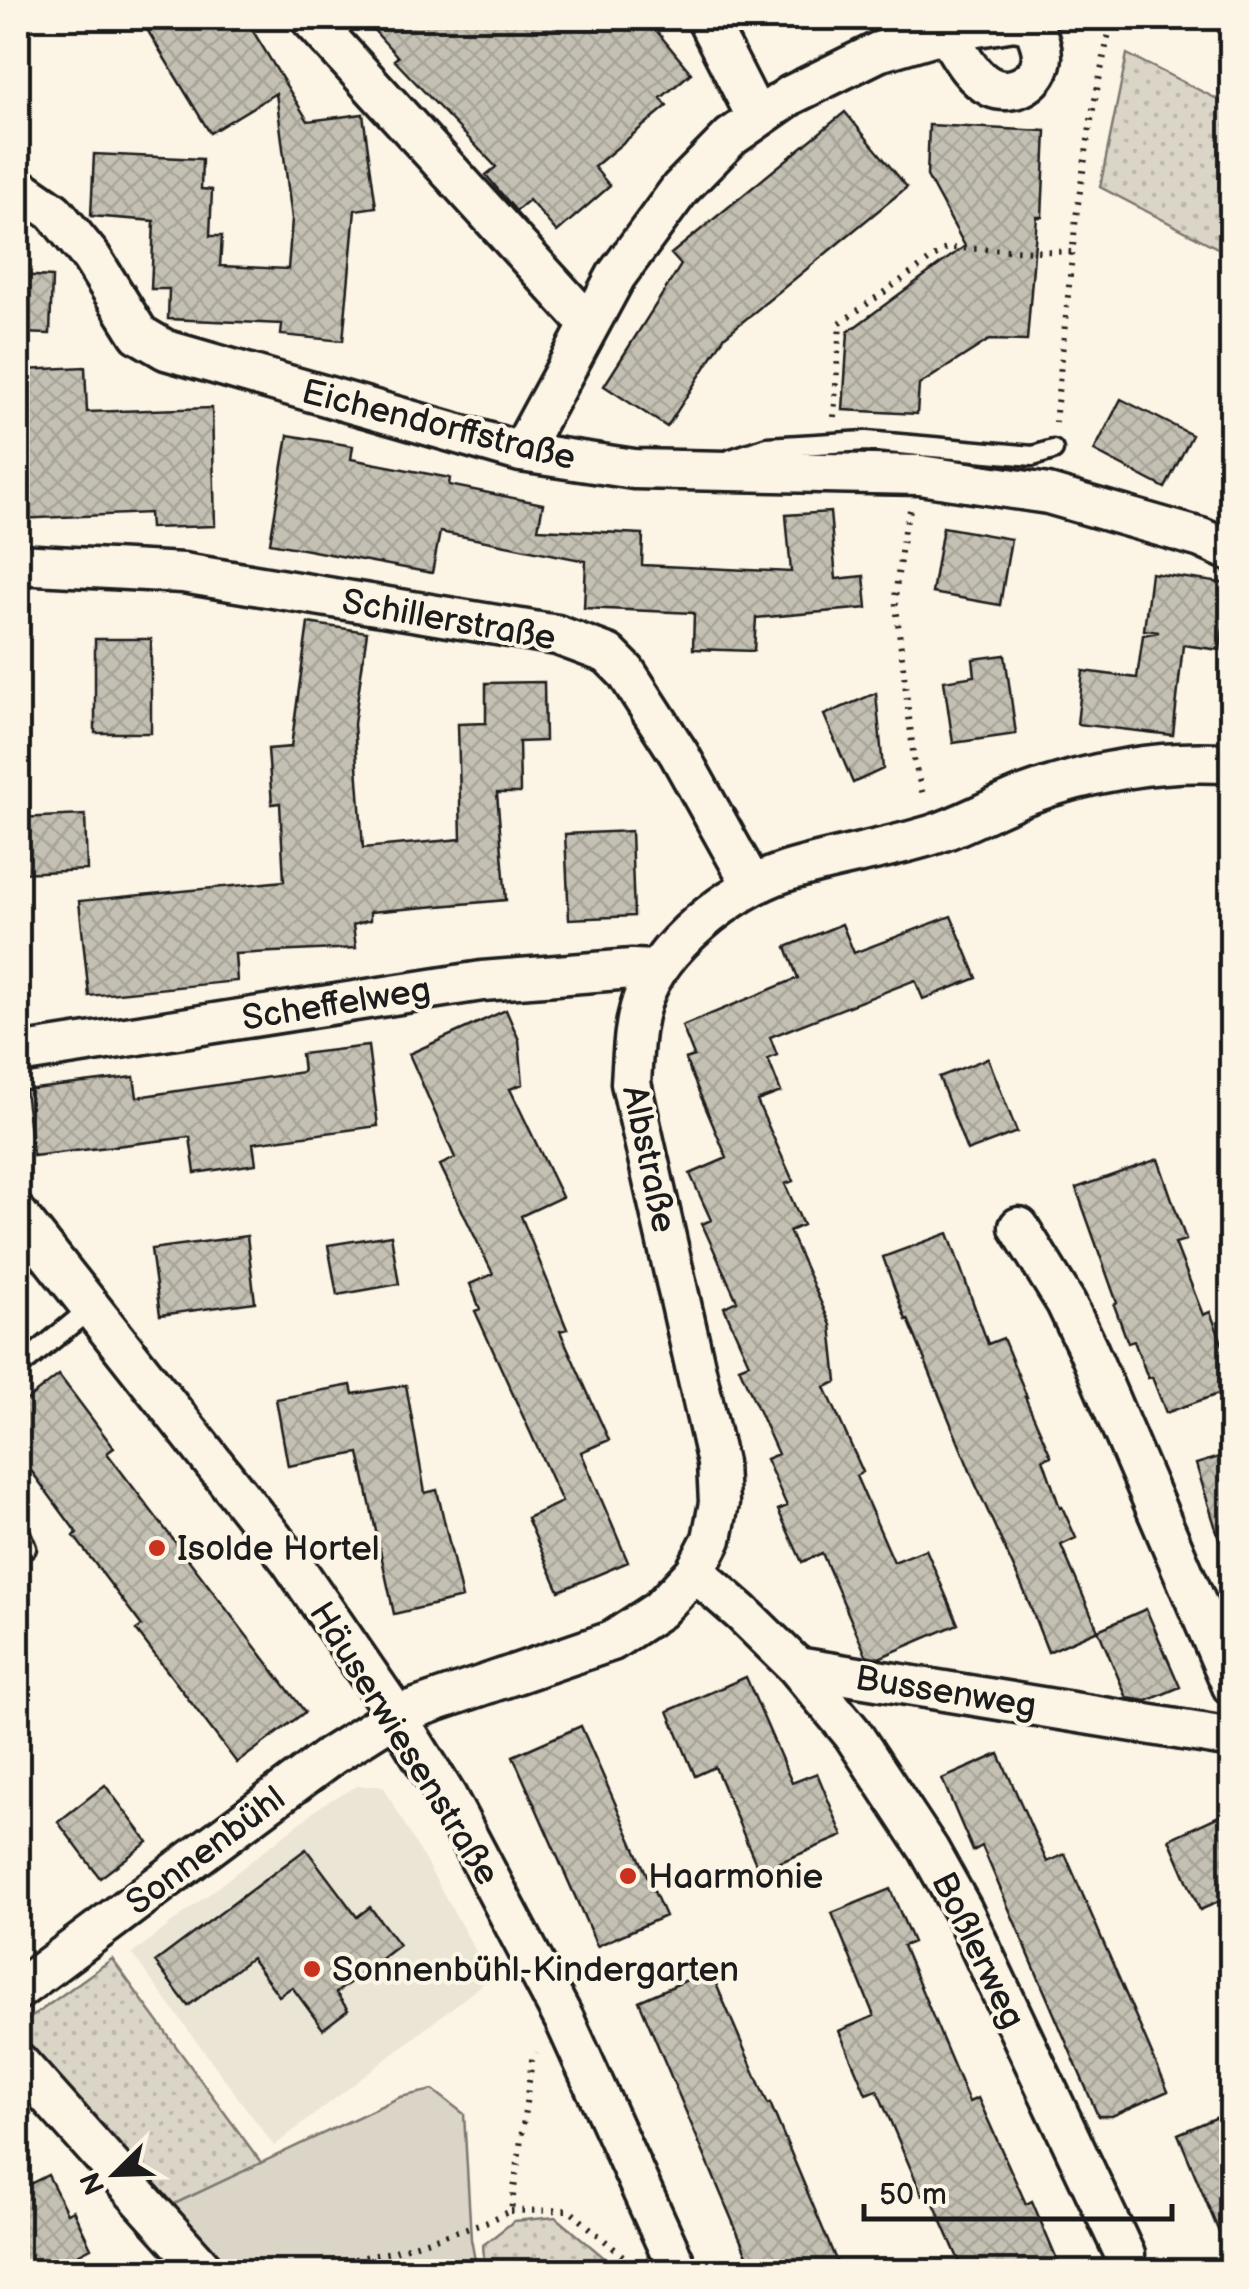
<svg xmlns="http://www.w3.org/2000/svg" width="1249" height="2289" font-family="'Balsamiq Sans',sans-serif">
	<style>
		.built { fill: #ebe5d6 }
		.grass { fill: url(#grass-dots); stroke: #7c7872; stroke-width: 2.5 }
		.park { fill: #dbd5c8; stroke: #7c7872; stroke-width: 2.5 }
		.building { fill: url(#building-cross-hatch); stroke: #1c1c1c; stroke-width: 2.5 }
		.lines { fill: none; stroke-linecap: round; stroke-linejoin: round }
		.service-casing { stroke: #1c1c1c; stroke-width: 25 }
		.minor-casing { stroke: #1c1c1c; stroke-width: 45 }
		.path { stroke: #1c1c1c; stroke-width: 6; stroke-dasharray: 2.5 8; stroke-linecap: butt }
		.service { stroke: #fcf5e5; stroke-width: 18 }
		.minor { stroke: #fcf5e5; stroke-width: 38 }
		.poi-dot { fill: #c8321e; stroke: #fcf5e5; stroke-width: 4 }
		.labels { text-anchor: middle; stroke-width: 8; stroke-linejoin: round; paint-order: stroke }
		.street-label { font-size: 35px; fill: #1c1c1c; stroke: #fcf5e5 }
		.poi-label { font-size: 35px; fill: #1c1c1c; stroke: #fcf5e5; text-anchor: start }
	</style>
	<defs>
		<pattern id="grass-dots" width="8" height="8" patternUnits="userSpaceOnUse" patternTransform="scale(2.5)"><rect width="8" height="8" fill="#dbd5c8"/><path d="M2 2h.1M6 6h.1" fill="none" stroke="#bbb6ab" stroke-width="1.8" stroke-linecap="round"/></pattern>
		<pattern id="building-cross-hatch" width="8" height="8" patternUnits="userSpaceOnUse" patternTransform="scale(2.5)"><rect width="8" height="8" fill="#c4c0b3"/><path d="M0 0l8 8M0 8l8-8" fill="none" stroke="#a8a499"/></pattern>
	</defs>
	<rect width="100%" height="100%" fill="#fcf5e5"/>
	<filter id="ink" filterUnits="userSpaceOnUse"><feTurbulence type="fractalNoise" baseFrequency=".01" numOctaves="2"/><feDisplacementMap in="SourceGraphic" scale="20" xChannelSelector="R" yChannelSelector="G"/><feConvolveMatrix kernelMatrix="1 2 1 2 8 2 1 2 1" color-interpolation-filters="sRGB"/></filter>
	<g filter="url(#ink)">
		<!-- built -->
		<path class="built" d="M358,1786H383L478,1955L484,1983L274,2146L132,1954L325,1803Z"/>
		<!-- grass -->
		<path class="grass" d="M1127,54L1231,106V255L1100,187Z
			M112,1959L271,2176L210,2263L18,2038V2027Z
			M556,2217L620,2271H485L483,2245L514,2221Z"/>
		<!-- park -->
		<path class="park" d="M433,2090L464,2114L471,2239L477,2271H224L170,2206L400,2097Z"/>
		<!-- building -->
		<path class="building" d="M140,18H245L308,121L363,114L376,207L355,210L343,341L281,335L282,324L168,319L169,289H151L154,221L91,216L94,154L202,159L201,189L212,190L210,236H222L220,266L288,269L292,219L276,93L210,133Z
			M363,18H646L691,73L661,98L667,106L594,167L610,186L557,232L529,200L516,211L486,175L496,167L394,60L398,57Z
			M845,112L907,187L725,336L667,427L604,386L681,265L671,254Z
			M929,125L1046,131L1042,217H1037L1027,341L989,340L919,385L917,414L843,410L848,332L965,246L927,176Z
			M18,275L52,277L50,334L18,333Z
			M85,367L87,412L212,408L215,526L150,528L149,513L18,519V474H29L24,370Z
			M1121,399L1192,435L1165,488L1094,451Z
			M288,435L353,446L351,459L450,478L449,485L543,504L538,529L643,534L642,565L791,572L786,515L830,512L836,579L864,576L867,608L756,618L754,651L693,649L694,613L584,608L586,561L440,532L432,573L270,543Z
			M943,527L1011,539L1000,605L932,593Z
			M1151,573L1229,584L1220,650L1183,645L1173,735L1077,724L1083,671L1137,678L1143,635L1159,632L1144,630Z
			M308,623L367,632L354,724L363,848L461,839L458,724L486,723V683L544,682L545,741L519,742L520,793H497L506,900L370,912V920L353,925L356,948L235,954L237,981L89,996L79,901L284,881L280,803L272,804L268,749L291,747Z
			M95,639H151V733H95Z
			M1005,655L1016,734L953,743L944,681L975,676L973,659Z
			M876,693L883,769L853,783L824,715Z
			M85,815L87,870L18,873V818Z
			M631,831L634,916L569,919L565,834Z
			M951,916L977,978L923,999L915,980L770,1037L777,1055L768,1059L781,1092L757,1101L793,1181L785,1184L803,1225L789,1231L831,1325L837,1382L825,1387L863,1472L856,1476L894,1562L926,1549L958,1624L879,1658L866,1655L822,1553L802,1562L778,1510L787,1506L766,1459L778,1454L739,1367L749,1363L724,1307L737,1301L702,1224L711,1220L690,1174L727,1158L685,1059L694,1056L682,1026L798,978L786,947L842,924L854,953Z
			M506,1010L519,1040L523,1084L510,1089L562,1197L521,1216L567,1329L560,1331L609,1440L581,1452L628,1562L559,1591L527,1518L562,1502L475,1311L480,1309L470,1284L493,1274L440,1165L455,1158L409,1054Z
			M368,1046L378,1126L253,1143L256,1164L195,1173L190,1137L33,1156L25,1090L134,1077L137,1097L303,1072L301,1054Z
			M988,1058L1017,1132L967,1151L939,1077Z
			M1158,1159L1186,1240L1175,1243L1203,1315L1210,1312L1232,1368V1389L1166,1413L1152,1377L1148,1378L1134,1341L1128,1343L1114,1305L1117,1303L1076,1188Z
			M948,1233L988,1344L1003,1338L1027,1397H1025L1051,1456L1043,1459L1060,1508L1062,1507L1076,1538L1061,1545L1098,1630L1048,1652L1025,1593L975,1483L908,1319L906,1320L883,1257Z
			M391,1235L399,1284L337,1295L328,1245Z
			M247,1236L255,1302L160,1315L151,1249Z
			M59,1375L114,1448L107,1453L305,1712L237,1763L136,1630L142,1626L74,1536L77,1533L18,1453V1407Z
			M351,1385L353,1394L406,1385L425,1493L437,1490L462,1598L394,1614L359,1453L288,1466L276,1399Z
			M1232,1453V1554L1224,1555L1196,1464Z
			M1146,1609L1180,1687L1147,1701L1127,1698L1098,1630Z
			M746,1677L792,1783L817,1773L843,1836L759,1871L715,1767L695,1776L668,1711Z
			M581,1726L665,1916L597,1946L513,1756Z
			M999,1754L1047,1862L1065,1854L1168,2091L1112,2116H1098L982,1846L973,1851L942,1779Z
			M105,1785L148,1842L100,1878L58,1822Z
			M1232,1810V1896L1200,1910L1169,1839Z
			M306,1849L357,1917L370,1907L399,1945L336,1993L348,2010L323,2029L292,1987L279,1996L251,1958L188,2006L155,1962Z
			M890,1889L913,1942L903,1946L969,2102L978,2098L1026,2204L1032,2201L1062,2272H964L929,2192L922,2195L877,2090L866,2094L839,2031L874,2016L832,1913Z
			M710,1970L768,2104L770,2103L841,2272H754L639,2001Z
			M1232,2111V2261H1231L1178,2134Z
			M48,2175L67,2213L73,2210L91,2248L44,2272H18V2190Z"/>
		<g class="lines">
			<!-- service casing -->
			<g class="service-casing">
				<path id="service" d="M731,459L767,447L866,441L1033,456L1053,450
					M18,1368L91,1308
					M18,1529L26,1548"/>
			</g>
			<!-- minor casing -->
			<g class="minor-casing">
				<path id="minor" d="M310,18L588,323
					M706,18L757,118
					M18,187L54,212L91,257L139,334L166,350L521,452L634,469L920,475L1048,494L1201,538L1232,552
					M521,452L616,276L680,189L731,137L791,95L878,52L946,32C958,51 970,77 991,87C1014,97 1041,81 1042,56C1042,45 1037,35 1033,25L1014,21L946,32
					M18,564L183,573L557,635L608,654L626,672L679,754L752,885
					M18,1054L482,981L632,969L656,970
					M18,1215L290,1560L396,1715L447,1797L565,2021L679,2272
					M1019,1227L1066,1303L1087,1347L1232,1686
					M695,1572L742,1613L797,1667L1232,1738
					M797,1667L852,1733L929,1850L963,1911L1125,2255
					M18,1990L331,1756L396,1715L612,1641L659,1610L695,1572L712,1539L719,1503L717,1463L631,1083C633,1055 633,1028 642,1001C659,947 732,889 785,872C833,857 884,850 932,835C963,825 992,808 1023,796C1087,772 1163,758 1232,764
					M18,2062L206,2272"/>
			</g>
			<!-- path -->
			<path class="path" d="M834,417L840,323L947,248L1072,252
				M1055,423L1076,217L1092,114L1112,18
				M910,510L904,530L895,597L914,760L924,799
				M511,2211L569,2210L630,2262
				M282,2272L392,2252L488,2221L511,2211L532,2060L536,2052"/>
			<!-- service -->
			<use href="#service" class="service"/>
			<!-- minor -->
			<use href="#minor" class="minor"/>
		</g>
	</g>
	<!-- markers -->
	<g class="poi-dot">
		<circle cx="157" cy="1548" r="10"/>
		<circle cx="628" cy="1876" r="10"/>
		<circle cx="312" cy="1969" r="10"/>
	</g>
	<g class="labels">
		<!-- street labels -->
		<g class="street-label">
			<text transform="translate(439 424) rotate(14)" y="12">Eichendorffstraße</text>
			<text transform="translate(449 619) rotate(10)" y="12">Schillerstraße</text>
			<text transform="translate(336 1003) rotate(-9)" y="12">Scheffelweg</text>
			<text transform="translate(650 1159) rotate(78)" y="12">Albstraße</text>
			<text transform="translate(946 1691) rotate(9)" y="12">Bussenweg</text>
			<text transform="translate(405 1743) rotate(58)" y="12">Häuserwiesenstraße</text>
			<text transform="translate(205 1850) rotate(-37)" y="12">Sonnenbühl</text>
			<text transform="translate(979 1950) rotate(64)" y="12">Boßlerweg</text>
		</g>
		<!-- poi labels -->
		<g class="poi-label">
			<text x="177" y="1560">Isolde Hortel</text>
			<text x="648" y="1888">Haarmonie</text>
			<text x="332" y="1981">Sonnenbühl-Kindergarten</text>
		</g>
	</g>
	<!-- margin -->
	<rect width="1249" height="2289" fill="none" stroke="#fcf5e5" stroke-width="60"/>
	<rect x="30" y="30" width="1189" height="2229" fill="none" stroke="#1c1c1c" stroke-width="4" filter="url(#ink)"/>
	<!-- north arrow -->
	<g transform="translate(115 2174) rotate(247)" stroke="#fcf5e5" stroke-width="8" paint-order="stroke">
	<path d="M0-8L18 38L0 25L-18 38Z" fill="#1c1c1c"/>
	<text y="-15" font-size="28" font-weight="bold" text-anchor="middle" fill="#1c1c1c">N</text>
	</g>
	<!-- scale -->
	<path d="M864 2204v15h308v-15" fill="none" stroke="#1c1c1c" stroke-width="5"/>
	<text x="879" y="2204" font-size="30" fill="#1c1c1c" stroke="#fcf5e5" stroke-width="8" paint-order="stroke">50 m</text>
</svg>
